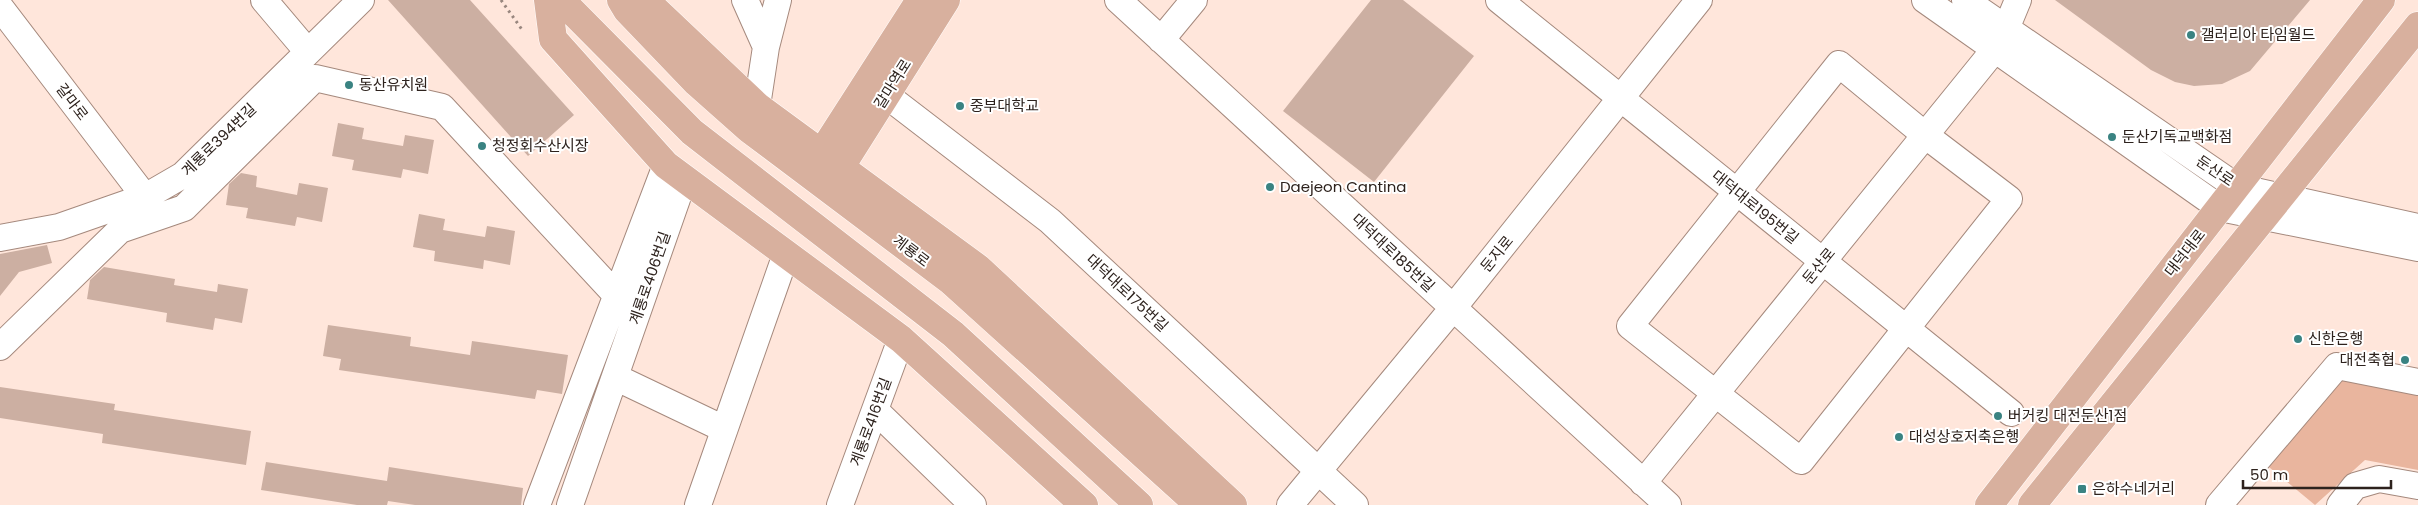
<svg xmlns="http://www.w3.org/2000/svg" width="2418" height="505" font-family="Poppins,'Noto Sans KR',sans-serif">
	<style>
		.green { fill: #e9b59e }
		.building { fill: #ccafa2 }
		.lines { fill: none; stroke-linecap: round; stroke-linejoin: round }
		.minor-casing { stroke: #a5897d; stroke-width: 28 }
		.major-casing { stroke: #fff; stroke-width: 29 }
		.path { stroke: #98867e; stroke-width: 3; stroke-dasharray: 2.5 4; stroke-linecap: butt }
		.minor { stroke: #fff; stroke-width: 26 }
		.major { stroke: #d8b09e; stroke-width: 28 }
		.poi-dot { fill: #3a8382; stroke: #fff; stroke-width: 2 }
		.labels { text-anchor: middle; stroke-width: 4; stroke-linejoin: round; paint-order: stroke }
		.poi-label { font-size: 15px; fill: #2d221d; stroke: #fff; text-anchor: start }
		.street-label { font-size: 15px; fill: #2d221d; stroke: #fff }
	</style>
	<rect width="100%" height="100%" fill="#ffe6db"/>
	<!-- green -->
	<path class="green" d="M2344,368L2418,381V470L2365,460L2315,505L2264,463Z"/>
	<!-- building -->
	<path class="building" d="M388,0H470L574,115L528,156Z
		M1371,0H1403L1474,56L1374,182L1283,111Z
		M2055,0H2310L2250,71L2222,84L2194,86L2175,82L2151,70Z
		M338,123L364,128L362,139L403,146L405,135L434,140L428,174L403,169L401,178L352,170L354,160L332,156Z
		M241,173L257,176L256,187L297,195L299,183L328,188L322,222L297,217L295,226L246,218L248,208L226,205L229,184Z
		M419,214L445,219L443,230L485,237L487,226L515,231L510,265L484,260L483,269L434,261L435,251L413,247Z
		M47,245L52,263L19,272L0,296V254Z
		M104,267L175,279L174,285L217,292L218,284L248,289L242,323L215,318L213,330L166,322L167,313L87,299L90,280Z
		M328,325L411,337L410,346L470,355L472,341L568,355L562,394L537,390L535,399L339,370L341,359L323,356Z
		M0,387L115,404L114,410L251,431L246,465L102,443L103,434L0,418Z
		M266,462L387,481L389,467L523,488L521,505H415L388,501L387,505H357L261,490Z"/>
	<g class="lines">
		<!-- minor casing -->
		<g class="minor-casing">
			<path id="minor" d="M264,0L308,52
				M745,0L766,47
				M1118,0L1668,505
				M1499,0L2011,413
				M1925,0L2220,208L2418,248
				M1965,0L2237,187L2418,227
				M0,7L145,197
				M2006,29L2018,0
				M1161,40L1194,0
				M1839,64L1925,135L2009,199L1801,461L1630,326Z
				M886,95L1050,221L1355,505
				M757,106L766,47L778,0
				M0,238L59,227L145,197L183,175L361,0
				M0,347L120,230L184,208L315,78L442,107L617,296
				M615,377L724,429
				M875,410L973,505
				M1643,483L1995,49
				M537,505L666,165
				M570,505L684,179
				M698,505L786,254
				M840,505L901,339
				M1290,505L1453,308L1699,0
				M2219,505L2337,366L2418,382
				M2340,505L2355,486L2379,479L2418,486"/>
		</g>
		<!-- major casing -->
		<g class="major-casing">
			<path id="major" d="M548,0L553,39L666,165L901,339L1084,505
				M561,0L692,132L953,334L1139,505
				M621,0L627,10L696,82L749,129L951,281L1199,505
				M645,0L757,106L978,268L1233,505
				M821,154L920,0
				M840,168L946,0
				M1989,505L2381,0
				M2032,505L2418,26"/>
		</g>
		<!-- path -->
		<path class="path" d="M501,0L523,31"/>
		<!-- minor -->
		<use href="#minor" class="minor"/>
		<!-- major -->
		<use href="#major" class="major"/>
	</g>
	<!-- markers -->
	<g class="poi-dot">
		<circle cx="2191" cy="35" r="5"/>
		<circle cx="349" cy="85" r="5"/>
		<circle cx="960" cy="106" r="5"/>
		<circle cx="2112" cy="137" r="5"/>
		<circle cx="482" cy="146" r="5"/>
		<circle cx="1270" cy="187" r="5"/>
		<circle cx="2298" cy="339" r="5"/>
		<circle cx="2405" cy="360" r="5"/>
		<circle cx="1998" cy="416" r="5"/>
		<circle cx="1899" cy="437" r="5"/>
		<rect x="2077" y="484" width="10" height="10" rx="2.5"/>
	</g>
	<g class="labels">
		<!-- poi labels -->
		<g class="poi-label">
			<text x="2201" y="40">갤러리아 타임월드</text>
			<text x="359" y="90">동산유치원</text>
			<text x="970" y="111">중부대학교</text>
			<text x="2122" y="142">둔산기독교백화점</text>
			<text x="492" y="151">청정회수산시장</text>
			<text x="1280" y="192">Daejeon Cantina</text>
			<text x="2308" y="344">신한은행</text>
			<text x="2395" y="365" text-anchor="end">대전축협</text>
			<text x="2008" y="421">버거킹 대전둔산1점</text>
			<text x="1909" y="442">대성상호저축은행</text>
			<text x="2092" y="494">은하수네거리</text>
		</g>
		<!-- street labels -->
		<g class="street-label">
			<text transform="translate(893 84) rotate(-58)" y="5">갈마역로</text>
			<text transform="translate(72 102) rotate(53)" y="5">갈마로</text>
			<text transform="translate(219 140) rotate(-44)" y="5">계룡로394번길</text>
			<text transform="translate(2215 171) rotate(34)" y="5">둔산로</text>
			<text transform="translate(1755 207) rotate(39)" y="5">대덕대로195번길</text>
			<text transform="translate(911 251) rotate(37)" y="5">계룡로</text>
			<text transform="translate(1393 253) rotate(43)" y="5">대덕대로185번길</text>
			<text transform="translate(2185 253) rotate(-52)" y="5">대덕대로</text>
			<text transform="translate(1497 254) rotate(-51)" y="5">둔지로</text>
			<text transform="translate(1819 266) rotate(-51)" y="5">둔산로</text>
			<text transform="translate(650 278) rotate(-71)" y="5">계룡로406번길</text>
			<text transform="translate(1127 293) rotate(43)" y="5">대덕대로175번길</text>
			<text transform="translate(871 422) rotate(-70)" y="5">계룡로416번길</text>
		</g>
	</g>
	<!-- scale -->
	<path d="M2243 480v8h148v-8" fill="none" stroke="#2d221d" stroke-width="2.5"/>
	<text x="2250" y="480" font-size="15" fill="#2d221d" stroke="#ffffff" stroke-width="4" paint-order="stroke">50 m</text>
</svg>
